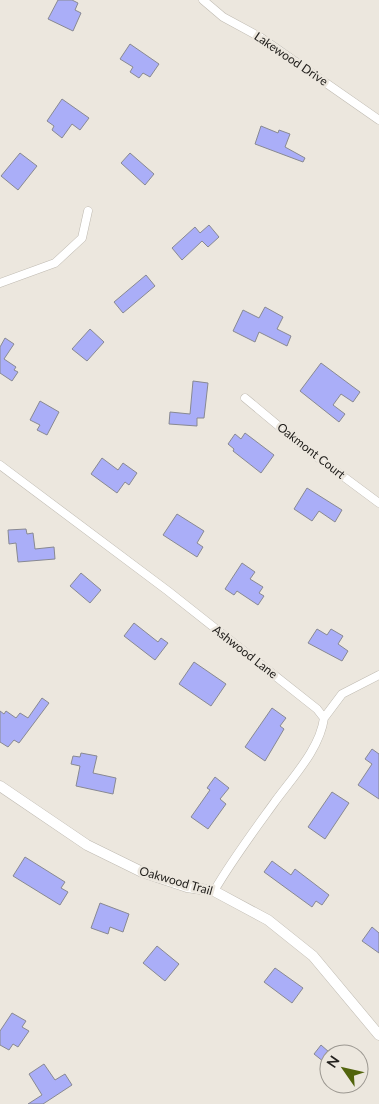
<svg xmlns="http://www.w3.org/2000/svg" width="379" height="1104" font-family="Lato,sans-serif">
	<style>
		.building { fill: #aaaef8; stroke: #888992 }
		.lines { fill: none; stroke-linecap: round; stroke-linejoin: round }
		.minor-casing { stroke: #bfbab1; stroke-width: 9 }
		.tertiary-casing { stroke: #bfbab1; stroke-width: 11 }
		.minor { stroke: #fff; stroke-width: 8 }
		.tertiary { stroke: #fff; stroke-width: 10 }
		.labels { text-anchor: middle; stroke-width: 5; stroke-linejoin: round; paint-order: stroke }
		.street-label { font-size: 12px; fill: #23211e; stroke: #ece7de }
	</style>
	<rect width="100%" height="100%" fill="#ece7de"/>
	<!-- building -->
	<path class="building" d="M58,0H72L78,3L75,10L81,13L73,31L48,19Z
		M130,44L159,64L150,77L143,73L139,78L130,72L133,67L120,59Z
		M62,99L89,118L80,130L72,124L62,138L52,130L54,126L47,121Z
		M261,126L278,133L279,130L290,134L285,147L305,158L303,162L255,144Z
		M20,153L37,166L18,190L1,176Z
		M130,153L154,174L145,185L121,163Z
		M209,225L219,237L208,247L202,241L182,260L172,248L195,227L200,233Z
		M146,275L155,286L123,313L114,302Z
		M265,307L283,317L277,329L291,336L287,346L259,332L255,342L233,331L243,310L259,318Z
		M90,329L104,342L87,361L72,349Z
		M5,338L14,344L4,359L16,367L14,370L18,372L12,381L0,373V347Z
		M321,363L360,392L353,402L341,394L333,405L345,414L339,422L300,391Z
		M193,381L208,383L204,418H197V426L169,424L170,412L190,414Z
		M40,401L59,412L47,435L37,430L40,425L30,420Z
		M245,433L274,455L261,473L233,451L234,449L228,444L235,434L241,439Z
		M102,458L118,470L123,463L137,473L129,485L125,482L117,493L91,474Z
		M307,488L342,510L335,522L319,511L312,521L294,509Z
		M177,514L204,531L197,543L203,547L197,557L163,535Z
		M26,529L27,534L33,533L35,549L54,547L55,559L18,562L16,543L9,544L8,530Z
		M242,563L255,572L250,579L263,587L259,593L264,596L258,605L237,591L234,595L225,589Z
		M81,573L101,590L90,603L70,586Z
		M134,623L158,642L161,638L168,643L155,660L124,636Z
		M317,629L327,635L331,629L343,636L338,644L348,651L342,661L308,643Z
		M194,662L226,684L211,706L179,684Z
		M42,698L49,703L19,743L14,740L8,747L0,742V711L4,714L6,711L16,718L20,713L28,718Z
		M272,708L286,718L280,726L284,729L265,761L245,747Z
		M372,749L379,754V799L358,785L372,764L365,759Z
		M81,753L97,756L93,773L116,778L113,794L76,786L80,766L71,764L73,756L80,757Z
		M215,777L229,788L220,799L226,804L208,829L191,817L210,790L207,788Z
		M332,792L349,803L325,839L308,827Z
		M25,857L65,882L61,888L68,892L60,905L13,876Z
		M272,861L291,875L295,869L329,895L322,905L316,901L312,907L264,872Z
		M100,903L129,914L123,932L110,927L108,934L91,928Z
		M372,927L379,933V953L362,941Z
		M157,946L179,964L165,981L143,963Z
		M275,968L303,988L292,1003L264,982Z
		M12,1013L26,1021L22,1027L29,1031L18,1047L13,1044L9,1050L0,1045V1031Z
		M321,1045L329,1052V1066L314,1054Z
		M44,1064L55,1080L65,1074L72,1085L43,1104H28L42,1095L29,1074Z"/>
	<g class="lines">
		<!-- minor casing -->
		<g class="minor-casing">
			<path id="minor" d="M203,0L223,17L260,37L379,120
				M0,283L55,263L82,238L88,211
				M245,398L305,448L379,503
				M0,465L168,591L317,709L324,718C320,749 292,778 274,803C253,832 232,860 214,891
				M324,718L342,694L379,675"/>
		</g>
		<!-- tertiary casing -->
		<g class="tertiary-casing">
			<path id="tertiary" d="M0,786L87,845L142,872L187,887L214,891L268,920L313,956L379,1035"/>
		</g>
		<!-- minor -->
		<use href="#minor" class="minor"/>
		<!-- tertiary -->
		<use href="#tertiary" class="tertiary"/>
	</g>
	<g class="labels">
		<!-- street labels -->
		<g class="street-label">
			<text transform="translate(291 59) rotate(34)" y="4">Lakewood Drive</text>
			<text transform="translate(311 451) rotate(38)" y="4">Oakmont Court</text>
			<text transform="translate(245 652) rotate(38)" y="4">Ashwood Lane</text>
			<text transform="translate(176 881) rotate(16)" y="4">Oakwood Trail</text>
		</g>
	</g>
	<!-- north arrow -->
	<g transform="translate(344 1069) rotate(304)"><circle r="24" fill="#ece7de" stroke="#9c9891"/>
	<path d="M0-4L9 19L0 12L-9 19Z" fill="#52640d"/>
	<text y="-8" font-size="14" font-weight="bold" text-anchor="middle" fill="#23211e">N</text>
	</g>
</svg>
